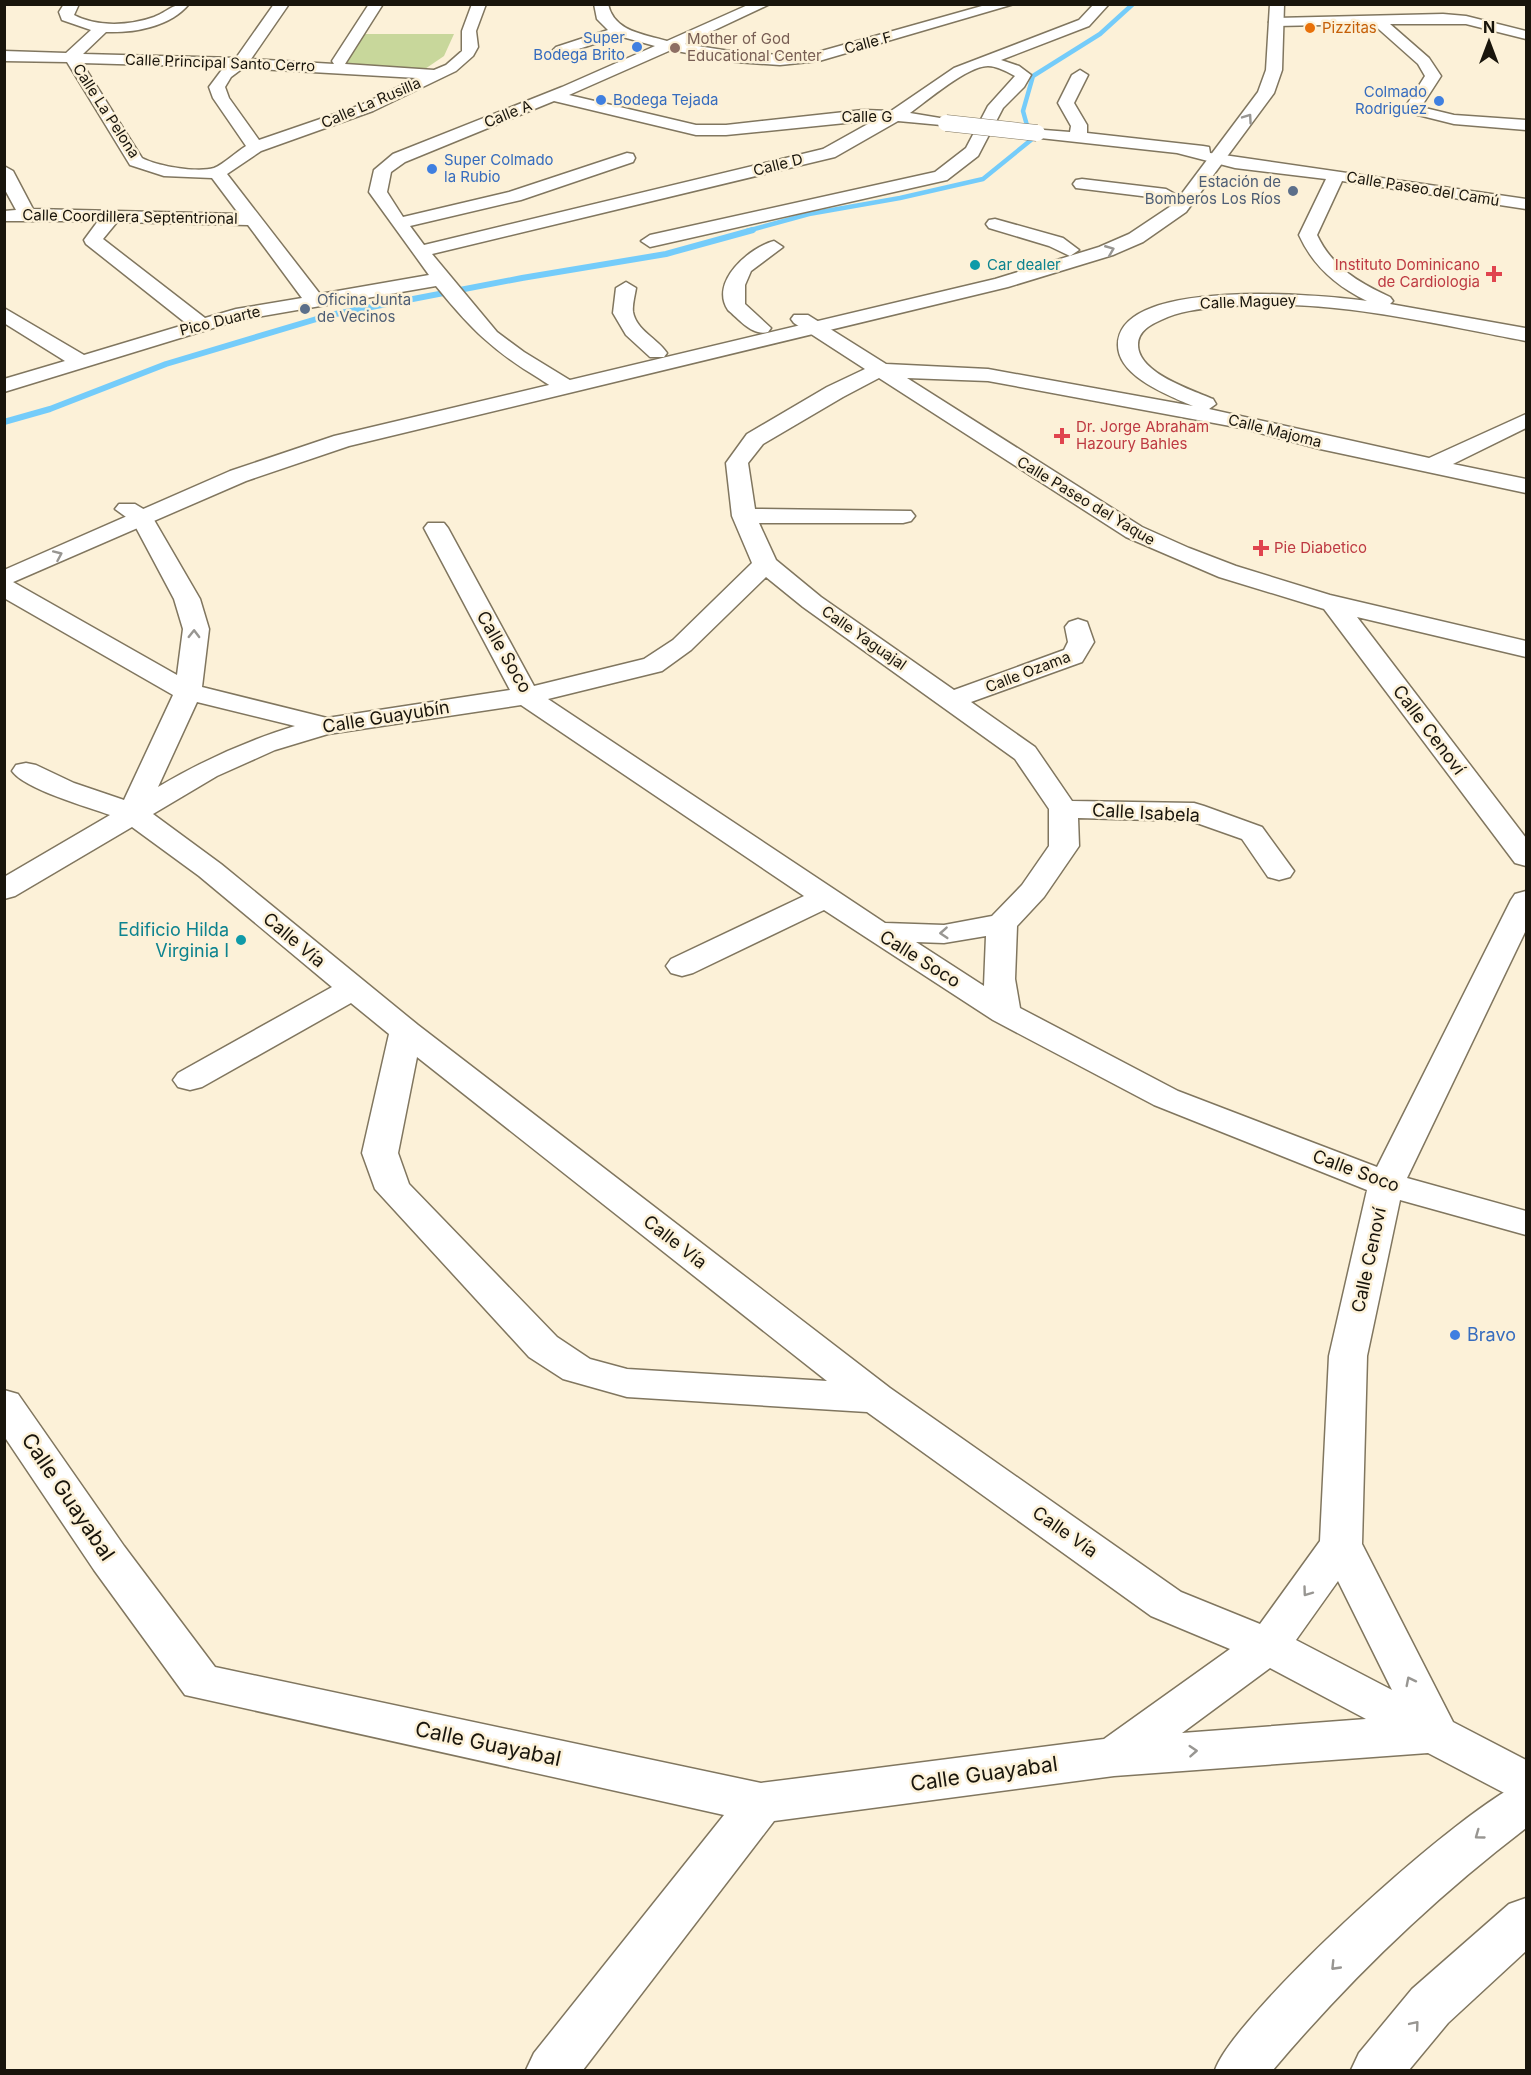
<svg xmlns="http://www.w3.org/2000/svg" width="1531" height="2075" font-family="Inter,sans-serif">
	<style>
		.green { fill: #c8d79b }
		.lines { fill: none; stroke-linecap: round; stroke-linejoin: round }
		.stream-far1 { stroke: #74ccfa; stroke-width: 4.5 }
		.stream { stroke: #74ccfa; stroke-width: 6 }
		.minor-casing { stroke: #80765f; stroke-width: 3 }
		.major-casing { stroke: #80765f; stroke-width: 3 }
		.minor { fill: #fff; fill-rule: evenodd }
		.major { fill: #fff; fill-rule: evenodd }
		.minor-bridge-casing { stroke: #80765f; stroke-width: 17; stroke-linecap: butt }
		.minor-bridge { stroke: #fff; stroke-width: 16 }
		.oneway { stroke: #989692 }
		.food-dot { fill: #e8710a; stroke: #fcf1d8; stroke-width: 2 }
		.shop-dot { fill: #3f7fe0; stroke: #fcf1d8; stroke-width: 2 }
		.education-dot { fill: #8d6e63; stroke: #fcf1d8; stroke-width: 2 }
		.service-dot { fill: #5c6f8a; stroke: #fcf1d8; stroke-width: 2 }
		.culture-dot { fill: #0f9aa8; stroke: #fcf1d8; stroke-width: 2 }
		.health-dot { fill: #e0444e; stroke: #fcf1d8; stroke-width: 2 }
		.labels { text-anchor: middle; stroke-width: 5; stroke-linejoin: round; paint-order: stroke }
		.far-food-label { font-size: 15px; fill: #c56008; stroke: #fcf1d8; text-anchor: start }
		.far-shop-label { font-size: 15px; fill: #366cbe; stroke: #fcf1d8; text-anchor: end }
		.far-education-label { font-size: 15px; fill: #785e54; stroke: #fcf1d8; text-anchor: start }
		.far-street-label { font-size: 15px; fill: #19150c; stroke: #fcf1d8 }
		.far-service-label { font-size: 15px; fill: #4e5e75; stroke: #fcf1d8; text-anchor: end }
		.far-culture-label { font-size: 15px; fill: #0d838f; stroke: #fcf1d8; text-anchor: start }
		.far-health-label { font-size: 15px; fill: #be3a42; stroke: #fcf1d8; text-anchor: start }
		.street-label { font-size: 18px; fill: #19150c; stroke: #fcf1d8 }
		.culture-label { font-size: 18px; fill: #0d838f; stroke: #fcf1d8; text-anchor: end }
		.shop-label { font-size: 18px; fill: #366cbe; stroke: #fcf1d8; text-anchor: start }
		.near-street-label { font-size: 21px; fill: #19150c; stroke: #fcf1d8 }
	</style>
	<rect width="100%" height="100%" fill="#fcf1d8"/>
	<!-- green -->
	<path class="green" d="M362,34H454L444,56L422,71L342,67Z"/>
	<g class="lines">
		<!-- stream-far1 -->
		<path class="stream-far1" d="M747,231L809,214L900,198L983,179L1031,140L1023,111L1033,76L1100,34L1133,4"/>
		<!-- stream -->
		<path class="stream" d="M4,422L50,409L166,364L330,315L522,278L666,254L753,230"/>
		<!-- minor casing -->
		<g class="minor-casing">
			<path id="minor" d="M64,4H79L74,15C97,27 129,26 154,17C169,11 171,4 189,4C170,27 134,33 106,32L83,54L236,58L274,4H289L251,59L334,64L332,61L369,4H383L345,64L434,70L446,65L462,51V31L472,4H486L476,31L478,47L473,56L456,71L373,111L261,151L227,174L320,294L429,275L369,192L374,170L393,154L562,87L655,46L619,36L566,53H556L553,50L556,47L608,30L597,19L594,4H608C614,32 644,34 667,41L750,4H770L685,44L736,52L780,55L818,52L989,4H1014L819,61L780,65L736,62L671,50L569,95L696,125H726L863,110L891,111L954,68L1079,20L1094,4H1109L1089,26L1001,60L1019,66L1031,75L1024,87L1003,108L978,156L947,180L650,247L641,241L650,235L935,172L966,148L988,106L1015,76C1008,72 996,66 988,66C967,66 927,101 910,113L952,120L954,123L952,126L898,121L835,157L432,254L497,332L524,352L573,382L577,386L573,390C560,394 551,386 540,379C493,351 470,328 436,286L239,320L4,392V379L65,361L4,323V308L84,355L187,324L86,244L84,240L98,221H4V211L16,210L4,188V166L13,171L33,209L239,214L212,178L164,176L130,165L67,62L4,61V51L66,53L91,30L62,20L59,12ZM82,63L224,67L209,87L213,98L246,146C236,152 224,164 214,168C197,173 157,166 142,158ZM243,68L417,78L361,105L259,140L229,98L225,87L231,77ZM554,101L696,135H726L875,120L823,149L424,245L410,226L521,200L633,162L635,158L633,154L627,153L509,192L403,217L387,192L391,172L405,162ZM117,222L248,225L302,298L236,309L205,318L103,239Z
				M1443,14L1466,16L1526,31V39L1466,24H1390L1429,58L1441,76L1421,107L1454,115L1526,120V130L1454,124L1406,112L1404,109L1425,76L1418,64L1373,24L1276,26L1269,22L1276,18Z
				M1080,70L1088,75L1074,103L1087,125V133L1203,146L1209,147L1210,153L1526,199V209L1342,181L1317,235C1332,267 1359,283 1390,297L1393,301L1390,304L1525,328L1526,341C1426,322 1321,296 1219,307C1199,309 1179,311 1161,320C1150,325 1138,331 1138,345C1138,373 1192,390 1213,399L1216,404L1209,409L1429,458L1526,414V428L1453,464L1526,479V493L1320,449L1241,428L988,381L907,378L1142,527L1189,548L1236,566L1330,595L1526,641V657L1357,617L1526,838V866L1515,863L1324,609L1219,577L1126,537L879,378L843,397L763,444L748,463L755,509L911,511L915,516L911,521L903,523H759L776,560L821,597L954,690L1064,650L1068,642L1065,627L1069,622L1078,619L1087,622L1094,642L1082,662L971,702L1035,747L1072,801L1194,803L1204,806L1262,827L1294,871L1290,877L1279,880L1268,877L1242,839L1191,821L1078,818L1079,846L1044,897L1017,926L1015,979L1020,1008L1178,1091L1377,1167L1511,900L1515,894L1526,891V930L1407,1178L1526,1211V1235L1400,1200L1367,1356L1362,1544L1453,1722L1526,1760V1802L1510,1796L1428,1753L1114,1776L774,1821L583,2070H526L534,2053L724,1815L185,1695L94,1570L4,1436V1390L18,1394L124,1546L215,1667L761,1783L1104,1739L1230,1649L1151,1616L867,1412L627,1397L563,1379L529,1357L375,1189L362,1153L389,1034L351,1003L202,1087L190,1090L178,1087L173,1080L178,1073L332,987L199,876L132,827L15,896L4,899V877L110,815C88,807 24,789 12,771L16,765L26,763L36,765L74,783L124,800L173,695L4,598V580L13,582L177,675L183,629L174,599L133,522L115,509L119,504H135L150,513L200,599L209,629L202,687L327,718L510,690L424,528L428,523H444L448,528L534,686L644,659L673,640L752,563L732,516L726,463L747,434L827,387L865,369L794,323L791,319L794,315H808L886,364L988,369L1193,406C1170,396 1118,377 1118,345C1118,276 1323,295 1367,301C1336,286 1313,266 1299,235L1326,179L1235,168L1177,153L1031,137L1029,133L1031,129L1070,132L1071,126L1058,103L1072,75ZM766,577L803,607L1015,759L1049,809V846L1022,885L992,916L944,925L885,923L548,699L662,671L691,650ZM197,702L295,726C246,741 202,761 158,787ZM521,705L804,896L671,959L666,966L671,973L682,976L693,973L824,910L993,1020L1154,1105L1367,1190L1329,1356L1320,1541L1260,1624L1181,1592L890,1388L418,1025L221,864L153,814L217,776L275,750L328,734ZM986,936L984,986L916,942L944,943ZM417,1057L827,1381L627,1369L590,1359L557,1337L409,1184L398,1153ZM1338,1581L1392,1690L1296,1640ZM1270,1668L1366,1719L1182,1733Z
				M1082,179L1166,189L1175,194L1166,199L1076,188L1073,184L1076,180Z
				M995,219L1063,238L1079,250L1070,256L1049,246L989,228L986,224L989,220Z
				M774,241L783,247L751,271L745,285V304L771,328L768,332C752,336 740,320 728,310C709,282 750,247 774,241Z
				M626,282L636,288C635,295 632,305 633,312C636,330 658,339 667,353L664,357H650L626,335L613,313L616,288Z"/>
		</g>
		<!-- major casing -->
		<g class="major-casing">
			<path id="major" d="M1270,4H1284L1282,70L1274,93L1186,212L1143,242L1113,255L1008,287L349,446L246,481L4,586V570L230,471L334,436L995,279L1099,247L1129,234L1174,204L1258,92L1266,70Z
				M1526,1781V1828C1433,1899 1349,1980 1273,2070H1215C1234,2014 1467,1802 1526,1781Z
				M1526,1898V1951L1448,2023L1409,2070H1351L1359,2053L1412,1989L1509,1904Z"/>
		</g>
		<!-- minor -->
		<use href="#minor" class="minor"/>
		<!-- major -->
		<use href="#major" class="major"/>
		<!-- minor-bridge casing -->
		<g class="minor-bridge-casing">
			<path id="minor-bridge" d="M946,123L1037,133"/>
		</g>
		<!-- minor-bridge -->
		<use href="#minor-bridge" class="minor-bridge"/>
	</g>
	<!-- one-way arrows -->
	<defs><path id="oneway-chevron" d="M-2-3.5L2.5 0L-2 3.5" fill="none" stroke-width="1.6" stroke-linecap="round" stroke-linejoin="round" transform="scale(1.5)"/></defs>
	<g class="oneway">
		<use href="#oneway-chevron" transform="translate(1248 118) rotate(-55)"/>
		<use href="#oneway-chevron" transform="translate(1110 250) rotate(-22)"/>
		<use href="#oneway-chevron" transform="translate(58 555) rotate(-24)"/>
		<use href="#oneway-chevron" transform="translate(194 634) rotate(-89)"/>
		<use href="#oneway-chevron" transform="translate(944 933) rotate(176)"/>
		<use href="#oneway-chevron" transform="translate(1307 1592) rotate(126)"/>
		<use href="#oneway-chevron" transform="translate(1410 1681) rotate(-117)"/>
		<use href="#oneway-chevron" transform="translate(1193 1751) rotate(-4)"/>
		<use href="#oneway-chevron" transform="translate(1479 1835) rotate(144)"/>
		<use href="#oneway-chevron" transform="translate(1335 1966) rotate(134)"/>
		<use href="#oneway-chevron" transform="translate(1415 2025) rotate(-50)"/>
	</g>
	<!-- markers -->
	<circle class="food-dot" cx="1310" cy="28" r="6"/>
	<g class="shop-dot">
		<circle cx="637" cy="47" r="6"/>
		<circle cx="601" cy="100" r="6"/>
		<circle cx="1439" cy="101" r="6"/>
		<circle cx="432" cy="169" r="6"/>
		<circle cx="1455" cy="1335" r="6"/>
	</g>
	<circle class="education-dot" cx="675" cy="48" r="6"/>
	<g class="service-dot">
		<circle cx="1293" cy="191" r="6"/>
		<circle cx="305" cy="309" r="6"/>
	</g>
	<g class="culture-dot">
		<circle cx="975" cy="265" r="6"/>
		<circle cx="241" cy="940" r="6"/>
	</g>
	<g class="health-dot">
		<path d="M1491 265h6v6h6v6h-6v6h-6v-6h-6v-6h6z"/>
		<path d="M1059 427h6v6h6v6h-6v6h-6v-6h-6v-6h6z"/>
		<path d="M1258 539h6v6h6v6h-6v6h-6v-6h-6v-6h6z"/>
	</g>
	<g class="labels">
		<!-- far-food labels -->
		<g class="far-food-label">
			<text x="1322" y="33">Pizzitas</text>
		</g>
		<!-- far-shop labels -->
		<g class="far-shop-label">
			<text x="625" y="43">Super<tspan x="625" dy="17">Bodega Brito</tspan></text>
			<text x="1427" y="97">Colmado<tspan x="1427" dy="17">Rodriguez</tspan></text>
			<text x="613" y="105" text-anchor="start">Bodega Tejada</text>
			<text x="444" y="165" text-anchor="start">Super Colmado<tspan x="444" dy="17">la Rubio</tspan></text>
		</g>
		<!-- far-education labels -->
		<g class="far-education-label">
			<text x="687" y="44">Mother of God<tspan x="687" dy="17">Educational Center</tspan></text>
		</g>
		<!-- far-street labels -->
		<g class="far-street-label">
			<text transform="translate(868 43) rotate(-15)" y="5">Calle F</text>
			<text transform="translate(220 63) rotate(2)" y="5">Calle Principal Santo Cerro</text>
			<text transform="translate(371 103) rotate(-23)" y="5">Calle La Rusilla</text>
			<text transform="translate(106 111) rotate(57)" y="5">Calle La Pelona</text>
			<text transform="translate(508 114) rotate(-22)" y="5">Calle A</text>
			<text x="867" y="122">Calle G</text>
			<text transform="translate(778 165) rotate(-14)" y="5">Calle D</text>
			<text transform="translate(1423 189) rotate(9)" y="5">Calle Paseo del Camú</text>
			<text transform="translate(130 217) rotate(1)" y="5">Calle Coordillera Septentrional</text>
			<text transform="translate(1248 302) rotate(-2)" y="5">Calle Maguey</text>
			<text transform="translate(220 321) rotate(-14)" y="5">Pico Duarte</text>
			<text transform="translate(1275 431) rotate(14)" y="5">Calle Majoma</text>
			<text transform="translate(1086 501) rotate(31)" y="5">Calle Paseo del Yaque</text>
			<text transform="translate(864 638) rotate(35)" y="5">Calle Yaguajal</text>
			<text transform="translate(1028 672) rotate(-21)" y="5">Calle Ozama</text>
		</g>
		<!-- far-service labels -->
		<g class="far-service-label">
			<text x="1281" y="187">Estación de<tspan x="1281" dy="17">Bomberos Los Ríos</tspan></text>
			<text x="317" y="305" text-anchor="start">Oficina Junta<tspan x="317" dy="17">de Vecinos</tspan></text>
		</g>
		<!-- far-culture labels -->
		<g class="far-culture-label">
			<text x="987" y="270">Car dealer</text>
		</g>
		<!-- far-health labels -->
		<g class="far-health-label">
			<text x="1480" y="270" text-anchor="end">Instituto Dominicano<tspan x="1480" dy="17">de Cardiologia</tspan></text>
			<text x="1076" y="432">Dr. Jorge Abraham<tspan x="1076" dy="17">Hazoury Bahles</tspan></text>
			<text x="1274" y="553">Pie Diabetico</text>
		</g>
		<!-- street labels -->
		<g class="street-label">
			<text transform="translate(504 652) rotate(60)" y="6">Calle Soco</text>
			<text transform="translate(386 717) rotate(-9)" y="6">Calle Guayubín</text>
			<text transform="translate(1429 730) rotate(53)" y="6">Calle Cenoví</text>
			<text transform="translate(1146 813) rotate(3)" y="6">Calle Isabela</text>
			<text transform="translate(294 940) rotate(40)" y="6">Calle Vía</text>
			<text transform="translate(920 959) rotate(32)" y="6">Calle Soco</text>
			<text transform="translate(1356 1171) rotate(20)" y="6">Calle Soco</text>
			<text transform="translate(675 1242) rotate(38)" y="6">Calle Vía</text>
			<text transform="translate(1369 1260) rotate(-78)" y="6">Calle Cenoví</text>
			<text transform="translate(1065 1532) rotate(35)" y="6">Calle Vía</text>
		</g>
		<!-- culture labels -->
		<g class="culture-label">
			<text x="229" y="936">Edificio Hilda<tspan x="229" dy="21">Virginia I</tspan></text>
		</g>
		<!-- shop labels -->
		<g class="shop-label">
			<text x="1467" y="1341">Bravo</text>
		</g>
		<!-- near-street labels -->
		<g class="near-street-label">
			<text transform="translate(68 1497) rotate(56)" y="7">Calle Guayabal</text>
			<text transform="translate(488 1744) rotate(12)" y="7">Calle Guayabal</text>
			<text transform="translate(984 1774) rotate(-8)" y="7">Calle Guayabal</text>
		</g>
	</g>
	<!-- border -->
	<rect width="1531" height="2075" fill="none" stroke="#19150c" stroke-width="12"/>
	<!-- north arrow -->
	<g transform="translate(1489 42)" stroke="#fcf1d8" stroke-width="4.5" paint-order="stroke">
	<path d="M0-4.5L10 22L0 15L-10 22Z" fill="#19150c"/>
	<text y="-9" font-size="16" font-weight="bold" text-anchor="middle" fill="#19150c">N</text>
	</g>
</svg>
